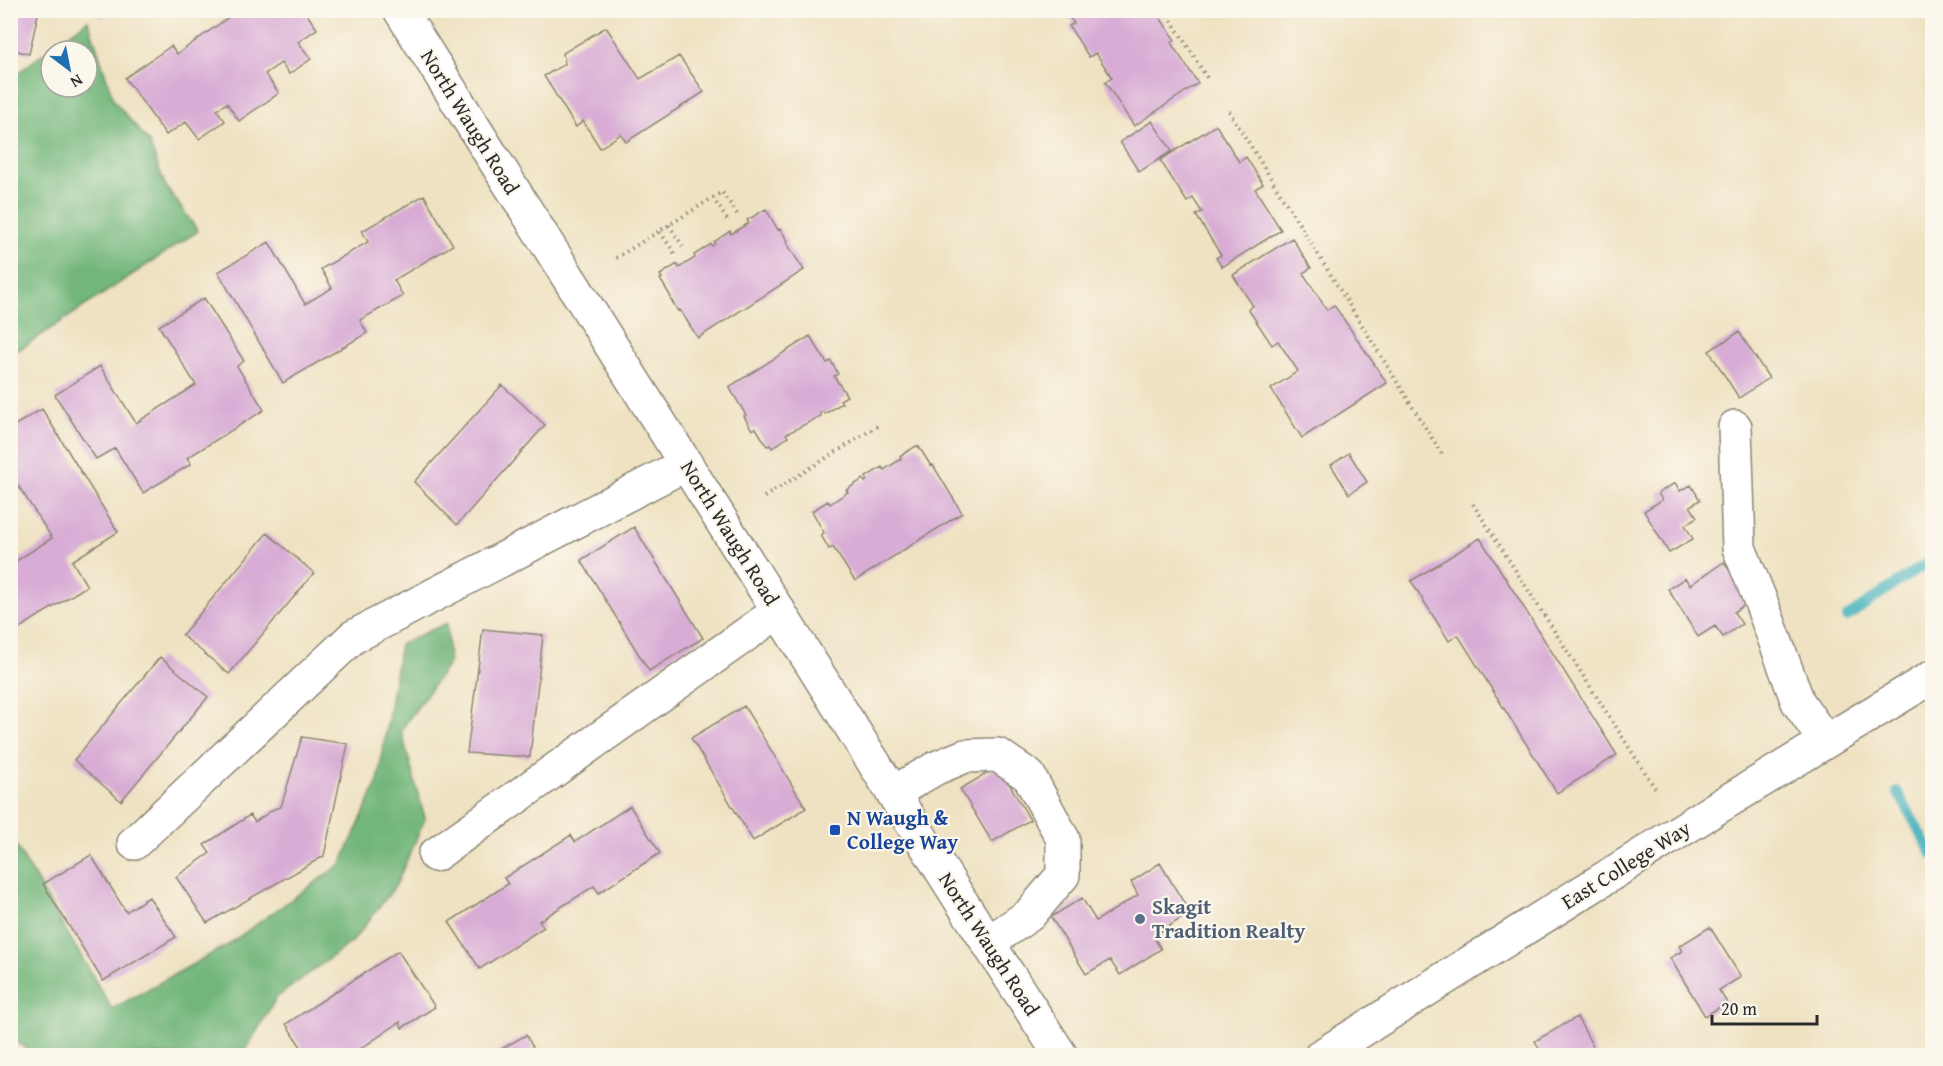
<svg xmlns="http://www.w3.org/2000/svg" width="1943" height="1066" font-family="'Gentium Book Plus',serif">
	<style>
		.forest { fill: #72b67a; stroke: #4e7052; stroke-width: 1.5; fill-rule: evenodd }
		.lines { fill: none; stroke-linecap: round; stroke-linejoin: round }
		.stream { stroke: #42b0bd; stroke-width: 10 }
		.building { fill: #d8acd5 }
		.minor-casing { stroke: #8d8676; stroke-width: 36 }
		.major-casing { stroke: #8d8676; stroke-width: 36 }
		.path { stroke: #8d8676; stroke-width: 4; stroke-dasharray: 1.5 4.5; stroke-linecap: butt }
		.minor { stroke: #fff; stroke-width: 33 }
		.major { stroke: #fff; stroke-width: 33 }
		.transit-dot { fill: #1a4fb4; stroke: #fbf7ec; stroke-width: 2 }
		.service-dot { fill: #5c6f8a; stroke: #fbf7ec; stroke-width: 2 }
		.labels { text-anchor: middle; stroke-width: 4.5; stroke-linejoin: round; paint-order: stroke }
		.street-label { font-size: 21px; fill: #2b2b2b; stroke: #fbf7ec }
		.transit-label { font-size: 21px; font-weight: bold; fill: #164399; stroke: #fbf7ec; text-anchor: start }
		.service-label { font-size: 21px; font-weight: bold; fill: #4e5e75; stroke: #fbf7ec; text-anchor: start }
	</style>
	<rect width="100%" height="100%" fill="#fbf7ec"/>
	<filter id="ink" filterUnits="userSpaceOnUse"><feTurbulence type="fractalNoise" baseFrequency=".0167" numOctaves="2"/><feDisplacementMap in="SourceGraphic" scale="12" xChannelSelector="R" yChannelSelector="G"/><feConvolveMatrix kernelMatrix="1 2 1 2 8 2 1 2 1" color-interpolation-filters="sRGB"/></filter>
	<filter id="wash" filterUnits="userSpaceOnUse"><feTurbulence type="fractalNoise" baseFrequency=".008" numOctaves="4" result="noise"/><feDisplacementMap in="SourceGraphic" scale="24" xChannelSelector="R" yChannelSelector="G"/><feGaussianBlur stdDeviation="1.35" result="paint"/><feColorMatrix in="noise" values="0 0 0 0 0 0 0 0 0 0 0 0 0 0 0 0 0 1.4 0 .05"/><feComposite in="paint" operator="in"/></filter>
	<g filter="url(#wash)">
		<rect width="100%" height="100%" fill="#efe2c2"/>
		<!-- forest -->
		<path class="forest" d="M88,20L114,101L149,142L165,185L198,231L11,355V78ZM51,51H87V87H51Z
			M447,623L449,663L401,730L425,819L396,885L353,941L276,998L243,1055H36L11,1038V837L112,1009L226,946L341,864L378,781L400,644Z"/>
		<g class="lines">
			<!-- stream -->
			<path class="stream" d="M1847,617L1932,559
				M1897,791L1932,854"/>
		</g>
		<g id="blocks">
			<!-- building -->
			<path class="building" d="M10,10H39L29,54L10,49Z
				M98,10H114L102,18Z
				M239,10H304L317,29L298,42L311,59L289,74L281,63L265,74L279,93L239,121L227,103L217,110L225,121L199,139L186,122L166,135L125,78L171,46L177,54Z
				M1076,10H1147L1151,17L1157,13L1175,40L1171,43L1198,83L1134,126L1105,82L1112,78L1096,53L1089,57L1069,26L1074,23L1068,16Z
				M606,27L640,79L679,56L704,92L626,142L621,134L600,148L583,121L576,127L544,76L565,64L563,53Z
				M1152,121L1172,151L1139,172L1120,142Z
				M1216,125L1239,162L1246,157L1263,184L1255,189L1281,230L1222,267L1216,258L1221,255L1196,215L1202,212L1193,198L1187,202L1160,160Z
				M424,195L453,245L394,280L403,296L360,320L367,333L283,383L218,272L269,242L305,304L332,288L321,269L368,242L362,231Z
				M766,209L778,230L780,229L788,241L786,242L804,270L698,338L680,310L678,311L670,298L671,297L660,279L662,278L660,275L677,264L679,268L695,258L694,255L711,244L712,246L715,244L714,242L730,231L731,234L749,223L747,220Z
				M1292,238L1311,268L1303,273L1327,310L1334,305L1387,383L1302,438L1271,389L1298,371L1278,341L1272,345L1248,309L1253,306L1233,275Z
				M204,298L244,361L237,366L264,410L187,458L191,464L143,493L115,448L96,459L55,395L100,366L136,423L196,385L159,326Z
				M1739,332L1769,378L1739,398L1709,351Z
				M810,336L827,363L831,361L838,374L834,376L847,396L840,400L842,403L825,414L823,411L820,413L821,416L786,434L788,437L772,448L770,445L767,446L756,428L752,430L744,416L746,415L729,387Z
				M502,385L545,425L457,525L414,482Z
				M42,409L118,532L72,561L87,586L18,629L10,617V565L52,538L10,473V428Z
				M916,446L919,447L931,466L933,465L962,513L855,581L833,547L829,549L821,535L824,533L812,511L828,501L830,504L848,492L846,490L863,479L865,482L867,480L866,477L882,467L884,470L901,459L900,456Z
				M1349,453L1367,482L1349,494L1331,465Z
				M1675,483L1680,491L1691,485L1700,500L1690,506L1697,517L1685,525L1693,539L1669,553L1644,511L1662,500L1658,493Z
				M634,527L703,638L649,671L581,560Z
				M267,533L314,573L229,674L182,635Z
				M1480,538L1617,755L1557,793L1458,635L1449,641L1411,581Z
				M1724,562L1750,601L1734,612L1742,624L1723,637L1715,626L1698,637L1668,589L1685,578L1690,585Z
				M483,629L543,635L530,757L467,753Z
				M160,657L208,697L121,801L74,760Z
				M744,706L806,808L753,841L691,738Z
				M302,737L348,744L324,856L207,923L176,877L210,853L204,845L250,815L255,822L274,809L281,807Z
				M999,766L1030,820L992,842L960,789Z
				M630,806L660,853L599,893L594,886L539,921L544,927L480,969L449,922L508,884L504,878L571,835L575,842Z
				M91,855L126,912L149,897L176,937L103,981L43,884Z
				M1160,863L1190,913L1153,936L1161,949L1120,975L1110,960L1086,974L1051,917L1082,898L1096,921L1138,895L1131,882Z
				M1710,927L1741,977L1719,990L1727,1003L1705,1016L1670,958L1682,951L1679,946Z
				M398,951L435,1007L402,1028L400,1022L350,1056H307L286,1024Z
				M1577,1017L1598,1056H1543L1535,1041Z
				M526,1035L538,1056H489Z"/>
		</g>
	</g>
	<g filter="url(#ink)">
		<use href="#blocks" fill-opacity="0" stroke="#8d8676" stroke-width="1.5"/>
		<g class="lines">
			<!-- minor casing -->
			<g class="minor-casing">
				<path id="minor" d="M400,10L959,898L1061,1056
					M1735,427L1739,548L1761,602L1798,702L1825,741
					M893,793L936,768L965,756L998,755L1029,776L1063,839V875L1029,915L988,943
					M134,843L353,637L686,464
					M435,855L779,611"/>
			</g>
			<!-- major casing -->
			<g class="major-casing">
				<path id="major" d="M1321,1056L1723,804L1932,677"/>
			</g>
			<!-- path -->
			<path class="path" d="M1165,10L1209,81
				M1229,111L1443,456
				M713,198L728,221
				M669,225L684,248
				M660,232L675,254
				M616,258L722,192L738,215
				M764,497L879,425
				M1473,504L1655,788"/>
			<!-- minor -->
			<use href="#minor" class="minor"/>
			<!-- major -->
			<use href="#major" class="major"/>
		</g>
	</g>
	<!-- markers -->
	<rect class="transit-dot" x="829" y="824" width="12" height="12" rx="3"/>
	<circle class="service-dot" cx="1140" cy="919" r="6"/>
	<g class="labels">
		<!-- street labels -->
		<g class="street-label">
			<text transform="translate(470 122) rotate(58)" y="7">North Waugh Road</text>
			<text transform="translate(730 533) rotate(58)" y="7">North Waugh Road</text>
			<text transform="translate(1626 865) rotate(-32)" y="7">East College Way</text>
			<text transform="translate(989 944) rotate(57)" y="7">North Waugh Road</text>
		</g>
		<!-- transit labels -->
		<g class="transit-label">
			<text x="847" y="825">N Waugh &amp;<tspan x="847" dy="24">College Way</tspan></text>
		</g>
		<!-- service labels -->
		<g class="service-label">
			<text x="1152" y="914">Skagit<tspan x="1152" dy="24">Tradition Realty</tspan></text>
		</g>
	</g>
	<!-- margin -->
	<rect width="1943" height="1066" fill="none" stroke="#fbf7ec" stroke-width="36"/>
	<!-- north arrow -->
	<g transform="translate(69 69) rotate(148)"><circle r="28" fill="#fbf7ec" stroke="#a8a59f" stroke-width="1.5"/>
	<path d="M0-4.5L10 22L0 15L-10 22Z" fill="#1f6fb2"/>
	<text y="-9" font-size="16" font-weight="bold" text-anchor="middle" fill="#2b2b2b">N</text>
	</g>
	<!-- scale -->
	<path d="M1712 1015v9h105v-9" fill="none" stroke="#2b2b2b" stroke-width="3"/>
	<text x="1721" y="1015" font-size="18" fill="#2b2b2b" stroke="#fbf7ec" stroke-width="4.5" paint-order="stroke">20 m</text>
</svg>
